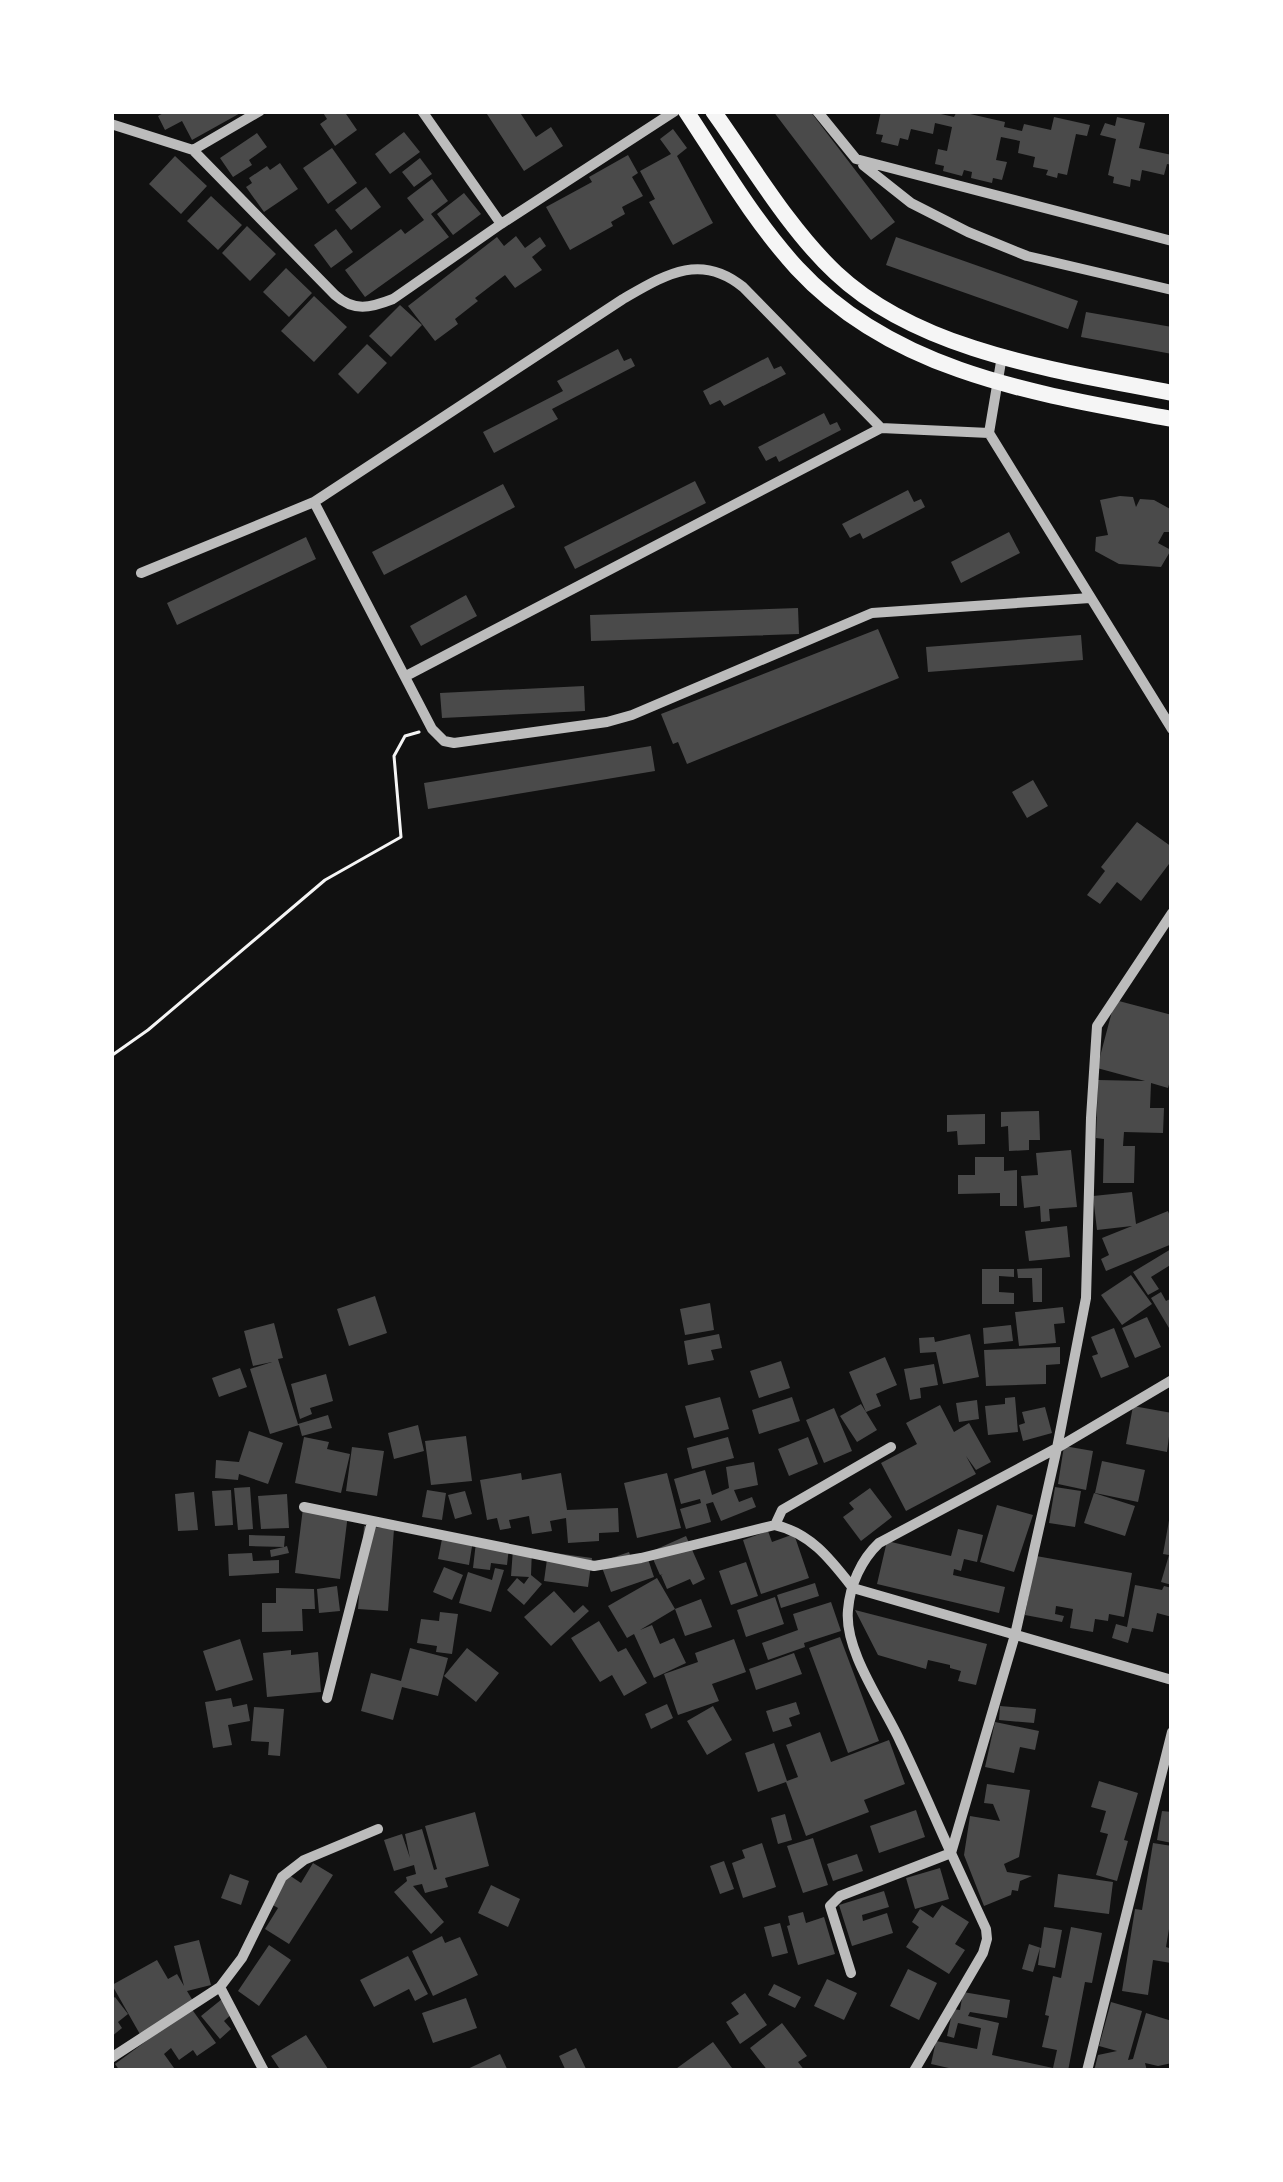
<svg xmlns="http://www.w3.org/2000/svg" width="1283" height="2182" font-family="'Libre Baskerville',serif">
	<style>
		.building { fill: #4a4a4a }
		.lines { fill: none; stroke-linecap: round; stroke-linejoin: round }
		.path { stroke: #f5f5f5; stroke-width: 3 }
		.minor { stroke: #bcbcbc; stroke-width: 10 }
		.primary { stroke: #f5f5f5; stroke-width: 16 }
	</style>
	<rect width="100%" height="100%" fill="#111"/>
	<!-- building -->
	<path class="building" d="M167,111H244L192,140L182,121L165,130L158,116Z
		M322,111H344L357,130L335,146L320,124L327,119Z
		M485,111H519L536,137L551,127L563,146L524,171Z
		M773,111H810L895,222L871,240Z
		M881,111H928L954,117L957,111L1005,122L1004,127L1022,131L1024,124L1051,130L1054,117L1090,125L1087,136L1076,134L1067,175L1058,173L1057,178L1046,175L1048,170L1033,167L1035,157L1018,153L1020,141L1001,137L996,160L1007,162L1002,180L993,178L992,183L971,178L972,172L964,170L962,176L943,171L944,166L935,164L938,149L947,151L952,127L935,123L933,134L911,129L908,140L900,138L898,146L881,142L883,135L876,134Z
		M1117,117L1145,123L1139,148L1172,155V165L1167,164L1164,175L1142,170L1140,181L1131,179L1130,187L1113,183L1114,177L1108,175L1116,139L1100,135L1105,123L1115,126Z
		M673,129L687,148L677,156L713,223L673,245L649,202L655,199L640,171L671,154L660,139Z
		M404,132L420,152L390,174L375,154Z
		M257,133L267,147L249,160L252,165L233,177L220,158Z
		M332,148L357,183L328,204L303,168Z
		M628,155L638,173L632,177L643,196L622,207L625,214L611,222L613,226L570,250L546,207L592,182L589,177Z
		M175,156L207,186L181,214L149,184Z
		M420,158L432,174L414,187L402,172Z
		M280,163L298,189L264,212L246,187L252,183L249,178L267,166L270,170Z
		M432,179L448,201L431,214L449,237L365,297L345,270L401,229L405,234L424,220L407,198Z
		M366,187L381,207L351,230L335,210Z
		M464,193L481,214L453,235L437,214Z
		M211,196L242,225L218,250L187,221Z
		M247,226L276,254L250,281L222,253Z
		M336,229L353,252L331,268L314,245Z
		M516,236L525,248L540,237L546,246L532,257L542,270L515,288L505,275L475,298L478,301L455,319L458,324L435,341L408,306L497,237L504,246Z
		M896,237L1078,301L1068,329L886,265Z
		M286,268L312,293L289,317L263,292Z
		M314,296L347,327L314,362L281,331Z
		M400,305L422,325L391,357L369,336Z
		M1086,312L1172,327V354L1081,337Z
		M367,344L387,363L358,394L338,374Z
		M618,349L624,361L631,358L635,366L552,409L558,419L494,453L483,432L563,391L557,381Z
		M768,357L774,369L781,366L786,374L724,406L720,400L710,405L703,391Z
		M824,413L830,425L837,422L841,430L779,462L776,456L766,461L758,447Z
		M695,481L706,503L575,569L564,547Z
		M503,484L515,507L384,575L372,552Z
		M908,490L914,502L921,499L925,507L863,539L860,533L850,538L842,524Z
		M1120,496L1133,497L1136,507L1140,499L1154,500L1172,510V532H1164L1158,543L1171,550L1161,567L1119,564L1095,551L1096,537L1108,535L1100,500Z
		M1009,532L1020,553L961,583L951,562Z
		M306,537L316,559L177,625L167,603Z
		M466,595L477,616L421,646L410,626Z
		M798,608L799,634L591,641L590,615Z
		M878,629L899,678L687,764L678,742L673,744L661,714Z
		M1081,635L1083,660L928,672L926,647Z
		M584,686L585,711L442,718L440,693Z
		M651,746L655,771L428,809L424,783Z
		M1033,780L1048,806L1027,818L1012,792Z
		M1137,822L1172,847V860L1141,901L1117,882L1100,904L1087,895L1105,871L1101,867Z
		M1115,1000L1172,1015V1074L1168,1088L1151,1083L1150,1108H1164L1163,1133L1124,1132L1123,1146H1135L1134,1183H1103L1104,1139L1096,1138L1098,1080L1145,1081L1097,1068Z
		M1039,1111L1040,1140H1029V1150L1009,1151L1008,1126L1001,1127V1112Z
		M985,1114V1144L958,1145L957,1131L947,1132V1115Z
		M1071,1150L1077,1207L1049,1209L1050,1221L1041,1222L1040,1206L1024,1208L1021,1176L1038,1175L1036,1153Z
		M975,1157H1004V1171L1017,1170V1206H1000V1193L958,1194V1175H975Z
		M1132,1192L1136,1224L1168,1211L1172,1222V1244L1106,1271L1101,1259L1109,1255L1102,1238L1132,1226L1097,1230L1093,1196Z
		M1067,1226L1070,1257L1029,1261L1025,1231Z
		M1171,1249L1172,1264L1151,1277L1159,1289L1148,1295L1133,1272Z
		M1042,1268V1302H1033L1032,1278H1018L1017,1269Z
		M982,1269H1014V1277L999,1276V1292L1014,1293V1304H982Z
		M1131,1275L1152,1304L1122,1325L1101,1295Z
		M1161,1292L1166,1301L1172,1298V1333L1151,1298Z
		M375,1296L387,1333L349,1346L337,1309Z
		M710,1303L714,1330L685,1335L680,1309Z
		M1063,1307L1065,1323L1054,1324L1056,1343L1019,1346L1015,1312Z
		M1147,1317L1161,1347L1135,1358L1122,1328Z
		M274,1323L283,1358L278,1359L298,1424L328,1415L332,1428L302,1436L299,1425L270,1434L250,1369L272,1362L253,1366L244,1331Z
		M1011,1325L1013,1341L984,1344L983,1328Z
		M1114,1328L1129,1367L1101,1378L1092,1356L1098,1354L1091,1337Z
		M719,1334L722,1348L711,1350L714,1360L688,1365L684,1341Z
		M970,1334L979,1377L943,1384L936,1352L920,1353L919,1338L934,1337L935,1342Z
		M1060,1347V1364L1046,1365V1384L986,1386L984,1350Z
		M885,1357L897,1385L876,1394L881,1406L866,1412L849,1372Z
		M781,1361L790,1388L759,1398L750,1371Z
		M934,1364L938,1385L920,1388L921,1398L910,1400L904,1369Z
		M240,1368L247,1387L219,1397L212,1378Z
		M326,1374L333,1401L310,1408L312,1414L300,1419L291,1384Z
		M720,1397L729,1429L694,1438L685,1406Z
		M792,1397L800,1421L759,1434L752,1410Z
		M1015,1397L1018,1432L988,1435L985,1406L1005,1404V1398Z
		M977,1400L979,1419L959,1422L956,1403Z
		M861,1404L877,1430L857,1442L840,1416Z
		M940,1405L954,1432L969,1423L991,1462L976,1470L966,1456L976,1474L906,1511L881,1463L917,1444L906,1423Z
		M1133,1406L1172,1413L1167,1452L1126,1444Z
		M1045,1407L1052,1433L1023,1441L1019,1425L1025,1423L1022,1412Z
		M834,1408L852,1451L824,1463L806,1420Z
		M418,1425L424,1451L394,1459L388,1433Z
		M249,1431L283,1443L268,1484L239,1474L238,1480L215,1478L216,1460L239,1462Z
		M466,1436L472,1481L431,1485L425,1441Z
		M304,1437L329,1442L327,1449L350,1454L341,1493L295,1483Z
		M728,1437L734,1458L692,1469L687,1448Z
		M808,1437L818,1464L789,1476L778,1449Z
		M1064,1446L1093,1451L1086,1490L1058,1484Z
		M352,1447L384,1451L377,1496L346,1491Z
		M1102,1461L1145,1470L1138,1502L1095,1493Z
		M754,1462L758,1485L734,1490L739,1502L752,1497L756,1507L721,1521L713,1502L706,1504L711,1522L686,1529L680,1509L701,1503L700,1499L681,1504L674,1479L705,1470L712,1495L729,1488L726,1467Z
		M521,1473L522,1480L561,1473L567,1510L618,1508L619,1532L599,1533V1541L568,1543L566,1518L550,1521L552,1531L532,1534L529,1516L509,1520L511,1528L500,1530L497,1518L487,1520L480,1480Z
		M667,1473L681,1528L637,1538L624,1483Z
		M250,1487L253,1529L238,1530L234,1488Z
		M1055,1487L1081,1491L1075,1527L1049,1523Z
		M870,1488L892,1517L861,1541L843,1517L854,1509L849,1503Z
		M231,1490L233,1525L215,1526L212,1491Z
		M427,1490L446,1493L442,1520L422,1517Z
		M465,1491L472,1514L455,1519L448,1495Z
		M194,1492L198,1530L178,1531L175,1494Z
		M1094,1493L1135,1506L1125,1536L1084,1523Z
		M287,1494L289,1528L261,1529L258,1496Z
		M997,1505L1033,1515L1014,1572L980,1562Z
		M303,1508L348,1514L340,1579L295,1573Z
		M1170,1515H1172V1585L1161,1582L1169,1555L1163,1554Z
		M364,1526L394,1529L388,1611L358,1609Z
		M958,1529L983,1535L977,1562L964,1559L961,1571L954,1569L953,1575L1005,1587L999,1613L877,1584L887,1541L951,1556Z
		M768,1531L772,1542L794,1534L809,1578L761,1594L743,1540Z
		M443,1534L473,1540L469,1565L438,1559Z
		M249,1535L285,1536L284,1547L287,1546L289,1553L271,1557L270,1550L284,1547L249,1546Z
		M686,1536L705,1579L693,1585L690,1579L667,1589L661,1575L663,1574L660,1575L650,1552Z
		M476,1542L509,1547L507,1565L491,1563L490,1570L473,1568Z
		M513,1549H532L531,1575L542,1584L524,1605L507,1590L517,1578L524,1584L529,1577L511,1576Z
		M548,1552L592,1558L588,1587L544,1581Z
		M629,1552L632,1561L647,1556L654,1577L611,1592L600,1562Z
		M252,1553L253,1561L279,1560V1573L229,1576L228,1554Z
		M1036,1556L1132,1573L1124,1617L1109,1614L1108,1621L1095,1619L1093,1632L1070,1628L1073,1609L1056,1606L1055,1614L1064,1616L1062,1622L1025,1615Z
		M746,1562L758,1596L731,1605L719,1571Z
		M444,1567L463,1575L452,1600L433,1592Z
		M495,1568L504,1570L491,1612L459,1603L468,1572L492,1580Z
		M657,1578L675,1609L701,1599L712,1627L685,1636L675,1609L640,1630L652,1625L660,1644L674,1638L686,1663L654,1678L634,1634L627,1638L608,1606Z
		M815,1583L819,1596L781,1608L777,1595Z
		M1135,1585L1162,1590L1164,1586L1172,1588V1617L1157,1613L1153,1632L1132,1628L1128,1643L1112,1638L1116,1624L1127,1627Z
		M337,1586L340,1611L319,1613L317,1589Z
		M276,1588L314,1589L315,1609H302L303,1631L262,1632V1603H276Z
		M554,1591L574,1613L583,1605L589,1611L551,1646L524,1617Z
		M775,1597L784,1624L746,1637L737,1610Z
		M831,1602L841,1631L804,1643L805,1647L768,1660L762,1643L798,1630L793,1614Z
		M855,1610L987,1644L976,1685L958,1681L961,1671L950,1668V1665L928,1660L926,1669L878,1655Z
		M440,1612L458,1614L452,1654L436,1652L437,1646L417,1643L421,1619L439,1621Z
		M599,1621L618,1652L626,1648L647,1683L624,1696L612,1675L600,1682L571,1638Z
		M840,1637L879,1741L848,1753L809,1648Z
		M240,1639L253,1680L216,1691L203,1651Z
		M734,1639L746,1672L712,1684L719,1701L678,1715L664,1674L698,1662L695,1653Z
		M410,1648L448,1658L438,1696L402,1687L393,1720L361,1711L371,1673L401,1681Z
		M467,1648L499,1673L476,1702L444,1676Z
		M291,1650V1655L318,1652L321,1692L267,1697L263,1653Z
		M794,1653L802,1674L756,1690L749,1669Z
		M231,1698L233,1707L247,1704L250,1721L228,1725L232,1745L213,1748L205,1702Z
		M796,1702L800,1714L789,1718L792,1726L773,1732L766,1711Z
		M667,1704L673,1718L651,1729L645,1714Z
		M713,1706L732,1740L707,1755L687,1721Z
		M1000,1706L1036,1709L1034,1723L999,1720Z
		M254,1707L284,1709L280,1756L268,1755L269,1742L251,1741Z
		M995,1722L1039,1731L1035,1750L1020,1747L1014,1773L985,1767Z
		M820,1732L831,1762L889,1740L905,1784L864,1800L869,1812L806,1836L786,1782L758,1792L745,1753L774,1743L787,1781L798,1777L786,1745Z
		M1099,1781L1138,1793L1124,1840L1128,1841L1117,1881L1096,1875L1108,1834L1100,1832L1106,1811L1091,1807Z
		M987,1784L1030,1790L1019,1857L1004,1864L1007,1872L1032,1876L1020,1881L1018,1891L1012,1890L1011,1895L984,1906L964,1855L970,1816L1000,1821L993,1804L984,1803Z
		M916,1810L925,1837L879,1853L870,1826Z
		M1162,1811L1172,1812V1843L1157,1840Z
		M475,1812L489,1866L445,1878L448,1887L425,1893L422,1884L413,1886L444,1922L431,1934L394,1892L407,1881L406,1877L416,1874L414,1865L394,1871L384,1840L402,1834L410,1858L405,1834L422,1829L434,1870L437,1869L425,1826Z
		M785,1814L792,1840L778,1844L771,1818Z
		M813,1838L828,1885L803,1893L787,1846Z
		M762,1843L776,1887L743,1898L732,1863L745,1858L742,1850Z
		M1153,1843L1172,1846V1911L1166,1947L1172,1949V1958L1171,1963L1153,1960L1148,1995L1122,1991L1135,1909L1142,1910Z
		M857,1854L863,1871L833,1881L827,1864Z
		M724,1861L734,1889L720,1894L710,1866Z
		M313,1863L333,1875L289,1944L265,1929L278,1908L271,1904L289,1875L301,1883Z
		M940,1868L949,1899L915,1909L906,1878Z
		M230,1874L249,1881L241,1905L221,1898Z
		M1058,1874L1113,1882L1109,1914L1054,1907Z
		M491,1885L520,1899L508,1927L478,1913Z
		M884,1891L889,1907L862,1915L863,1921L887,1913L893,1933L852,1946L839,1905Z
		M942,1905L969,1922L955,1944L965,1950L949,1974L906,1947L919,1927L912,1922L920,1909L933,1918Z
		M803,1912L806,1923L824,1917L835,1954L798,1965L787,1926L790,1925L788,1916Z
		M780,1923L788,1953L772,1957L764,1927Z
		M1044,1927L1062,1930L1055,1968L1038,1965L1040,1948L1033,1972L1022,1969L1029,1944L1041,1948Z
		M1071,1927L1102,1933L1092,1983L1085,1982L1068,2071H962L931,2064L936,2041L977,2049L981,2028L958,2023L954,2038L947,2036L953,2009L960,2010L963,1992L1010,2000L1007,2018L970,2012L968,2016L999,2023L992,2055L1053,2068L1057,2050L1042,2047L1049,2016L1045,2015L1053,1976L1061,1978Z
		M442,1936L445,1943L460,1937L478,1975L433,1996L412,1951Z
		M199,1940L211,1985L187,1991L193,2001L141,2036L112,1985L157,1960L168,1979L177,1974L184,1986L174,1946Z
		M269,1945L291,1960L259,2006L238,1991Z
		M408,1956L428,1994L415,2001L409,1989L374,2007L360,1980Z
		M908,1969L937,1983L919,2020L890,2006Z
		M827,1979L857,1993L844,2020L814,2006Z
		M774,1984L801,1997L795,2008L768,1995Z
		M745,1993L767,2025L740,2044L726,2022L739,2014L731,2003Z
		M115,1997L128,2014L118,2022L122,2028L111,2037V2000Z
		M466,1998L477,2028L433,2043L422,2013Z
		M222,1999L233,2013L224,2021L231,2029L220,2039L201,2016Z
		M1111,2002L1142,2011L1128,2060L1133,2059L1146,2013L1172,2021V2063L1158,2066L1145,2063L1147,2071H1094L1098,2055L1117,2051L1099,2046Z
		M191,2008L216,2043L197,2056L193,2050L179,2060L171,2048L164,2054L174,2068L170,2071H120L115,2064Z
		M782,2023L807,2056L798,2062L805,2071H768L750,2048Z
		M306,2035L328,2069L281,2071L271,2056Z
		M713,2042L732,2068L728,2071H673Z
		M576,2048L587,2071H566L559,2056Z
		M500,2054L508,2071H463Z"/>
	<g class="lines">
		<!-- path -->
		<path class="path" d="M111,1056L148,1030L325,880L401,837L394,756L405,736L419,732"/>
		<!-- minor -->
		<path class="minor" d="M422,111L501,224
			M817,111L856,159L1172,241
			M111,124L193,150L335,295C354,312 370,308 393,299L501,224L675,111
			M193,150L260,111
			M863,165L911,203L968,232L1027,256L1172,290
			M1002,356L989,433L1172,729
			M314,502L432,729L444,741L454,743L607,722L632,715L872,613L1090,598
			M141,573L314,502L623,299C665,275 700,252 743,287L881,428
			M406,676L881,428L989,433
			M304,1507L594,1566L641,1558L775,1525C811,1533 831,1560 853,1588L1172,1680
			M775,1525L782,1510L891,1447
			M327,1698L372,1522
			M851,1973L830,1906L840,1896L951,1853C934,1816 918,1778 900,1741C883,1704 844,1651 848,1610C850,1585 861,1560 879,1543L1057,1448L1172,1380
			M220,1987L264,2071
			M111,2058L220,1987L242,1958L282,1877L304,1860L378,1829
			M914,2071L983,1953L987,1939L986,1929L951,1853L1015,1635L1057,1448L1086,1298L1091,1118L1097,1026L1172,913
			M1087,2071L1172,1732"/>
		<!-- primary -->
		<path class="primary" d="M686,111C721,164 754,221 797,268C894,373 1038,394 1172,419
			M713,111C751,164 789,229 836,273C921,353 1062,371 1172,393"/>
	</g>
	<!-- border -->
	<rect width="1283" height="2182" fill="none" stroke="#ffffff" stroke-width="228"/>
</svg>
